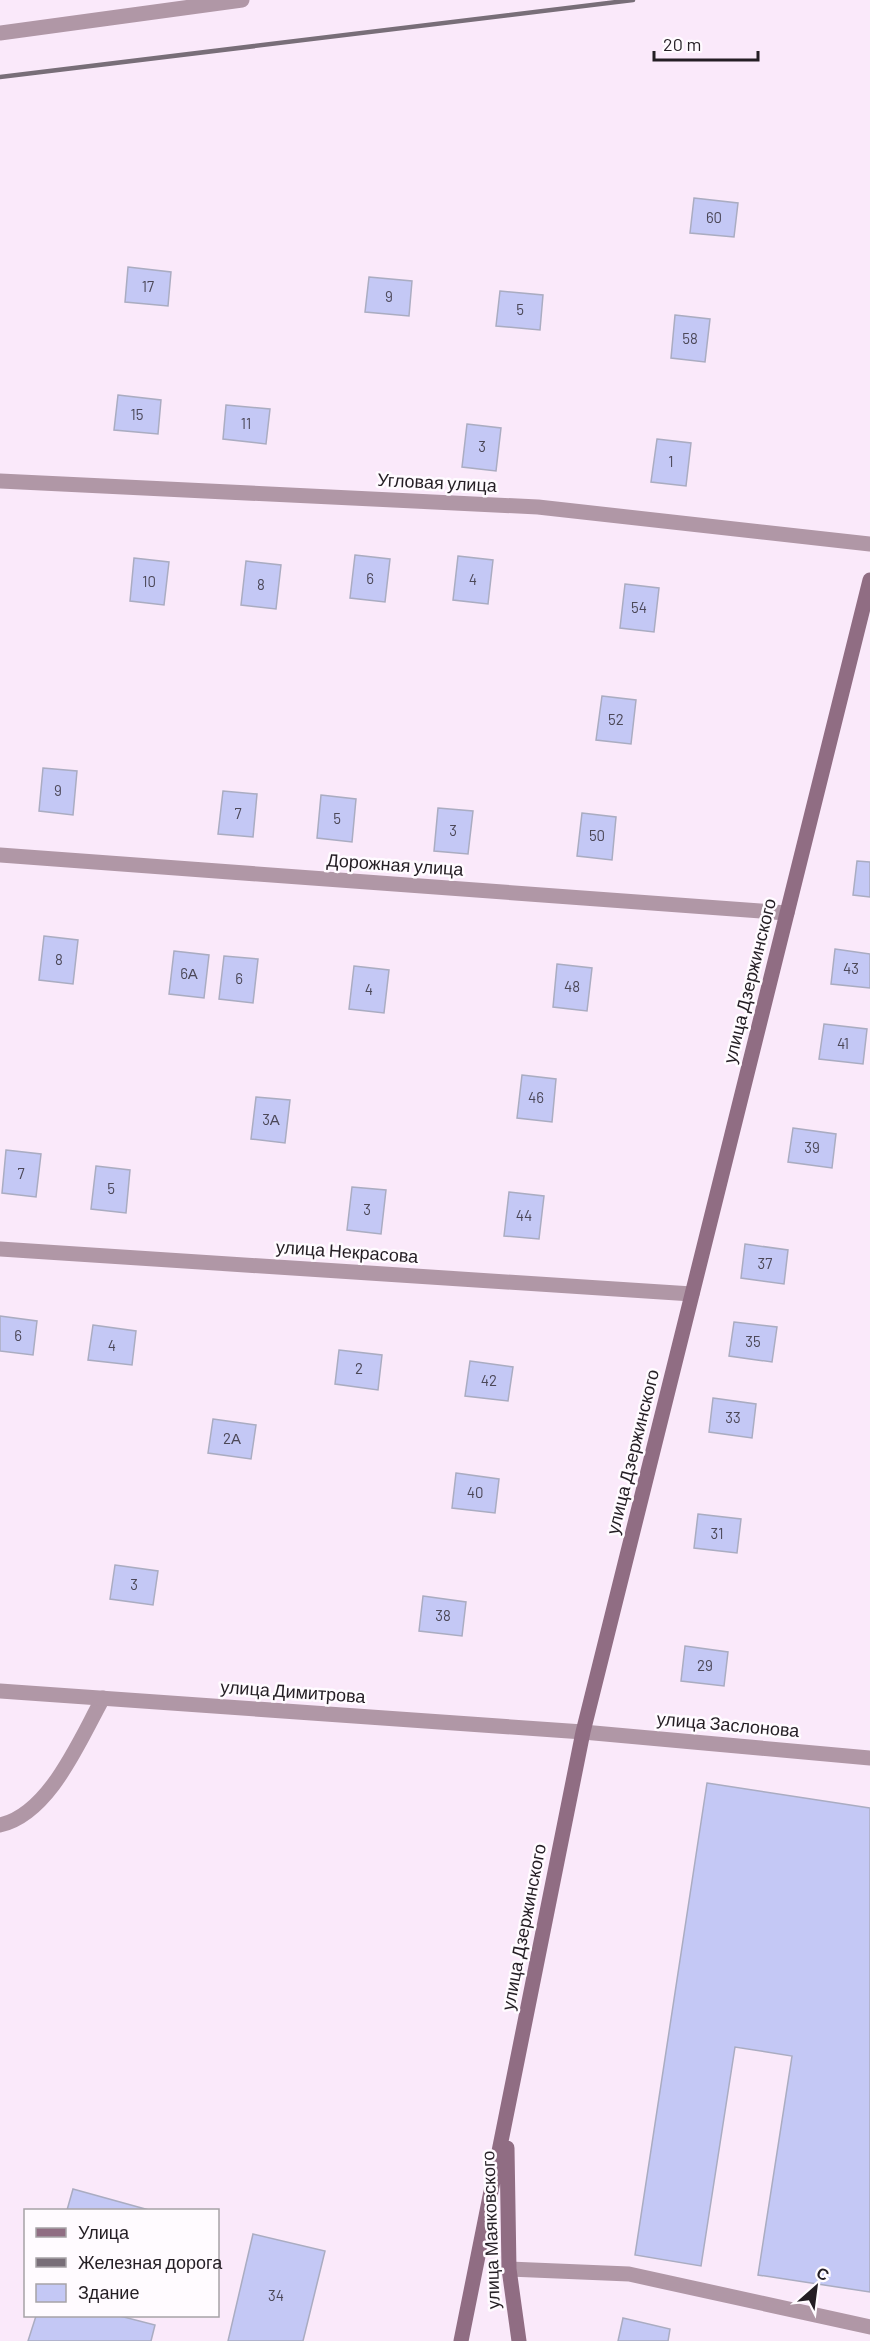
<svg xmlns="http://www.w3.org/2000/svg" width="870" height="2341" font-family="Barlow,sans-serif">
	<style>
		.building { fill: #c4c8f5; stroke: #aaacc1; stroke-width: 1.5 }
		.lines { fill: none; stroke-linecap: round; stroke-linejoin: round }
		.service { stroke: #b097a6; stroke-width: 15 }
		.minor { stroke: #b097a6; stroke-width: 15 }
		.secondary { stroke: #906d83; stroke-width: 15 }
		.rail { stroke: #786e78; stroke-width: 4.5 }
		.labels { text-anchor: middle; stroke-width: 5; stroke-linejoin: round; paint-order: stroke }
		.number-label { font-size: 15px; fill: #4c4858 }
		.street-label { font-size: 18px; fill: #241e24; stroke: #fffbff }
	</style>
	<rect width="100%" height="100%" fill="#fae9fa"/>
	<!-- building -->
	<path class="building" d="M694,198L738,203L734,237L690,233Z
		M128,267L171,272L168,306L125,302Z
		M369,277L412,281L409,316L365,312Z
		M500,291L543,295L540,330L496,326Z
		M675,315L710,319L705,362L671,358Z
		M118,395L161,400L158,434L114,430Z
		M226,405L270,409L266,444L223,439Z
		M467,424L501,428L496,471L462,467Z
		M657,439L691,443L686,486L651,482Z
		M355,555L390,559L385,602L350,598Z
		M458,556L493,560L488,604L453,600Z
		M134,558L169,562L164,605L130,601Z
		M246,561L281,565L276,609L241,605Z
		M625,584L659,588L654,632L620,628Z
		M602,696L636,700L631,744L596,740Z
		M43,768L77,771L73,815L39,811Z
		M223,791L257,794L253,837L218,834Z
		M321,795L356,799L352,842L317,838Z
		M438,808L473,811L468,854L434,851Z
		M582,813L616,817L612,860L577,856Z
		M857,861L870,862V897L853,895Z
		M44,936L78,940L73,984L39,980Z
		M835,949L870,954V988L831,984Z
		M174,951L209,955L204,998L169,994Z
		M224,956L258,959L253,1003L219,999Z
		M557,964L592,968L587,1011L553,1007Z
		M354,966L389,970L384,1013L349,1009Z
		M824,1024L867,1029L863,1064L819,1059Z
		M522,1075L556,1079L552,1122L517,1118Z
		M256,1097L290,1100L285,1143L251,1139Z
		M793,1128L836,1134L832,1168L788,1162Z
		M6,1150L41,1154L36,1197L2,1193Z
		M96,1166L130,1170L126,1213L91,1209Z
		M352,1187L386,1190L381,1234L347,1230Z
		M509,1192L544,1196L539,1239L504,1236Z
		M745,1244L788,1250L784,1284L741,1278Z
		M0,1316L37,1321L33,1355L0,1351Z
		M734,1322L777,1327L772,1362L729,1356Z
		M93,1325L136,1331L132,1365L88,1360Z
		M339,1350L382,1355L378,1390L335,1384Z
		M470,1361L513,1367L508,1401L465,1396Z
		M713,1398L756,1404L752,1438L709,1432Z
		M213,1419L256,1425L251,1459L208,1453Z
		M456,1473L499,1479L495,1513L452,1508Z
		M698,1514L741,1519L737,1553L694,1548Z
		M115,1565L158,1571L153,1605L110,1599Z
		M423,1596L466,1602L462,1636L419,1631Z
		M685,1646L728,1652L724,1686L681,1681Z
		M707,1783L870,1808V2292L758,2275L792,2056L735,2047L701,2266L635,2255Z
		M73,2189L149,2210H67Z
		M253,2234L325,2251L303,2341H228Z
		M36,2316H120L155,2325L151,2341H28Z
		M623,2318L670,2329L668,2341H618Z"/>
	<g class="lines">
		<!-- service -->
		<path class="service" d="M0,1825C50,1814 80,1739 103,1698
			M509,2269L629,2274L870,2327"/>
		<!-- minor -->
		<path class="minor" d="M0,33L242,0
			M0,481L538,507L870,544
			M0,855L787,913
			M0,1249L692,1294
			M0,1691L583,1732L870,1758"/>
		<!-- secondary -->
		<path class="secondary" d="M507,2148L509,2269L519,2341
			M461,2341L583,1732L870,580"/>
		<!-- rail -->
		<path class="rail" d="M0,77L633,0"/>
	</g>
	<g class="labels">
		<!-- number labels -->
		<g class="number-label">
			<text x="714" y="223">60</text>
			<text x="148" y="292">17</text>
			<text x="389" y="302">9</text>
			<text x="520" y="315">5</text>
			<text x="690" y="344">58</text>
			<text x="137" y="420">15</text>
			<text x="246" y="429">11</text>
			<text x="482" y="452">3</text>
			<text x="671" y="467">1</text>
			<text x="370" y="584">6</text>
			<text x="473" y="585">4</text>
			<text x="149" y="587">10</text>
			<text x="261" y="590">8</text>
			<text x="639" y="613">54</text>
			<text x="616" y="725">52</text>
			<text x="58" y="796">9</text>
			<text x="238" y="819">7</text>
			<text x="337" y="824">5</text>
			<text x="453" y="836">3</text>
			<text x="597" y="841">50</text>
			<text x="59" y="965">8</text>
			<text x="851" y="974">43</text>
			<text x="189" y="979">6А</text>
			<text x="239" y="984">6</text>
			<text x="572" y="992">48</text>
			<text x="369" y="995">4</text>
			<text x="843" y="1049">41</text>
			<text x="536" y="1103">46</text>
			<text x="271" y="1125">3А</text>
			<text x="812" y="1153">39</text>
			<text x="21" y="1179">7</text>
			<text x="111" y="1194">5</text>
			<text x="367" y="1215">3</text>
			<text x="524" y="1221">44</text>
			<text x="765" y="1269">37</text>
			<text x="18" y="1341">6</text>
			<text x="753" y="1347">35</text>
			<text x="112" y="1351">4</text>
			<text x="359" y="1374">2</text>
			<text x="489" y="1386">42</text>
			<text x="733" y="1423">33</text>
			<text x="232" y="1444">2А</text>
			<text x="475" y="1498">40</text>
			<text x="717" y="1539">31</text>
			<text x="134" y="1590">3</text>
			<text x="443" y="1621">38</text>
			<text x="705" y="1671">29</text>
			<text x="276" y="2301">34</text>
		</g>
		<!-- street labels -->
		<g class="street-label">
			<text transform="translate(437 483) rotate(3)" y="6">Угловая улица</text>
			<text transform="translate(395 865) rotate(4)" y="6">Дорожная улица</text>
			<text transform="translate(750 981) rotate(-76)" y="6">улица Дзержинского</text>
			<text transform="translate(347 1252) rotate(4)" y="6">улица Некрасова</text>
			<text transform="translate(633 1452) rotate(-76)" y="6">улица Дзержинского</text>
			<text transform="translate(293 1692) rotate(4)" y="6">улица Димитрова</text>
			<text transform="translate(728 1725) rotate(5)" y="6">улица Заслонова</text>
			<text transform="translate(524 1927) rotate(-79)" y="6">улица Дзержинского</text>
			<text transform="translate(491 2230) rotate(-92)" y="6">улица Маяковского</text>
		</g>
	</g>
	<!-- legend -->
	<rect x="24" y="2209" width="195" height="108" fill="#fffbff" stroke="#a7a3a7" stroke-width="1.5"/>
	<rect x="36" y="2228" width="30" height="9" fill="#906d83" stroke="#a7a3a7" stroke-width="1.5"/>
	<text x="78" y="2239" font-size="18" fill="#241e24">Улица</text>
	<rect x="36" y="2258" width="30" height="9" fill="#786e78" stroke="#a7a3a7" stroke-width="1.5"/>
	<text x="78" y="2269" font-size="18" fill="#241e24">Железная дорога</text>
	<rect x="36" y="2284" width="30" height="18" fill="#c4c8f5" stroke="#a7a3a7" stroke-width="1.5"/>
	<text x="78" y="2299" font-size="18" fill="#241e24">Здание</text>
	<!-- north arrow -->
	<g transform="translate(816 2287) rotate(28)" stroke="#fffbff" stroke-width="4.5" paint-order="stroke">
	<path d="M0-4.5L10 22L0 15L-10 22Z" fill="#241e24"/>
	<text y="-9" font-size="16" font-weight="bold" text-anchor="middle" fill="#241e24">С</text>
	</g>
	<!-- scale -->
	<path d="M654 51v9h104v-9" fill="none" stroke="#241e24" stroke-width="3"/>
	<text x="663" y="51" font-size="18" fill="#241e24" stroke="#fffbff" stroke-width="4.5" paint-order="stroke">20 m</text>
</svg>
